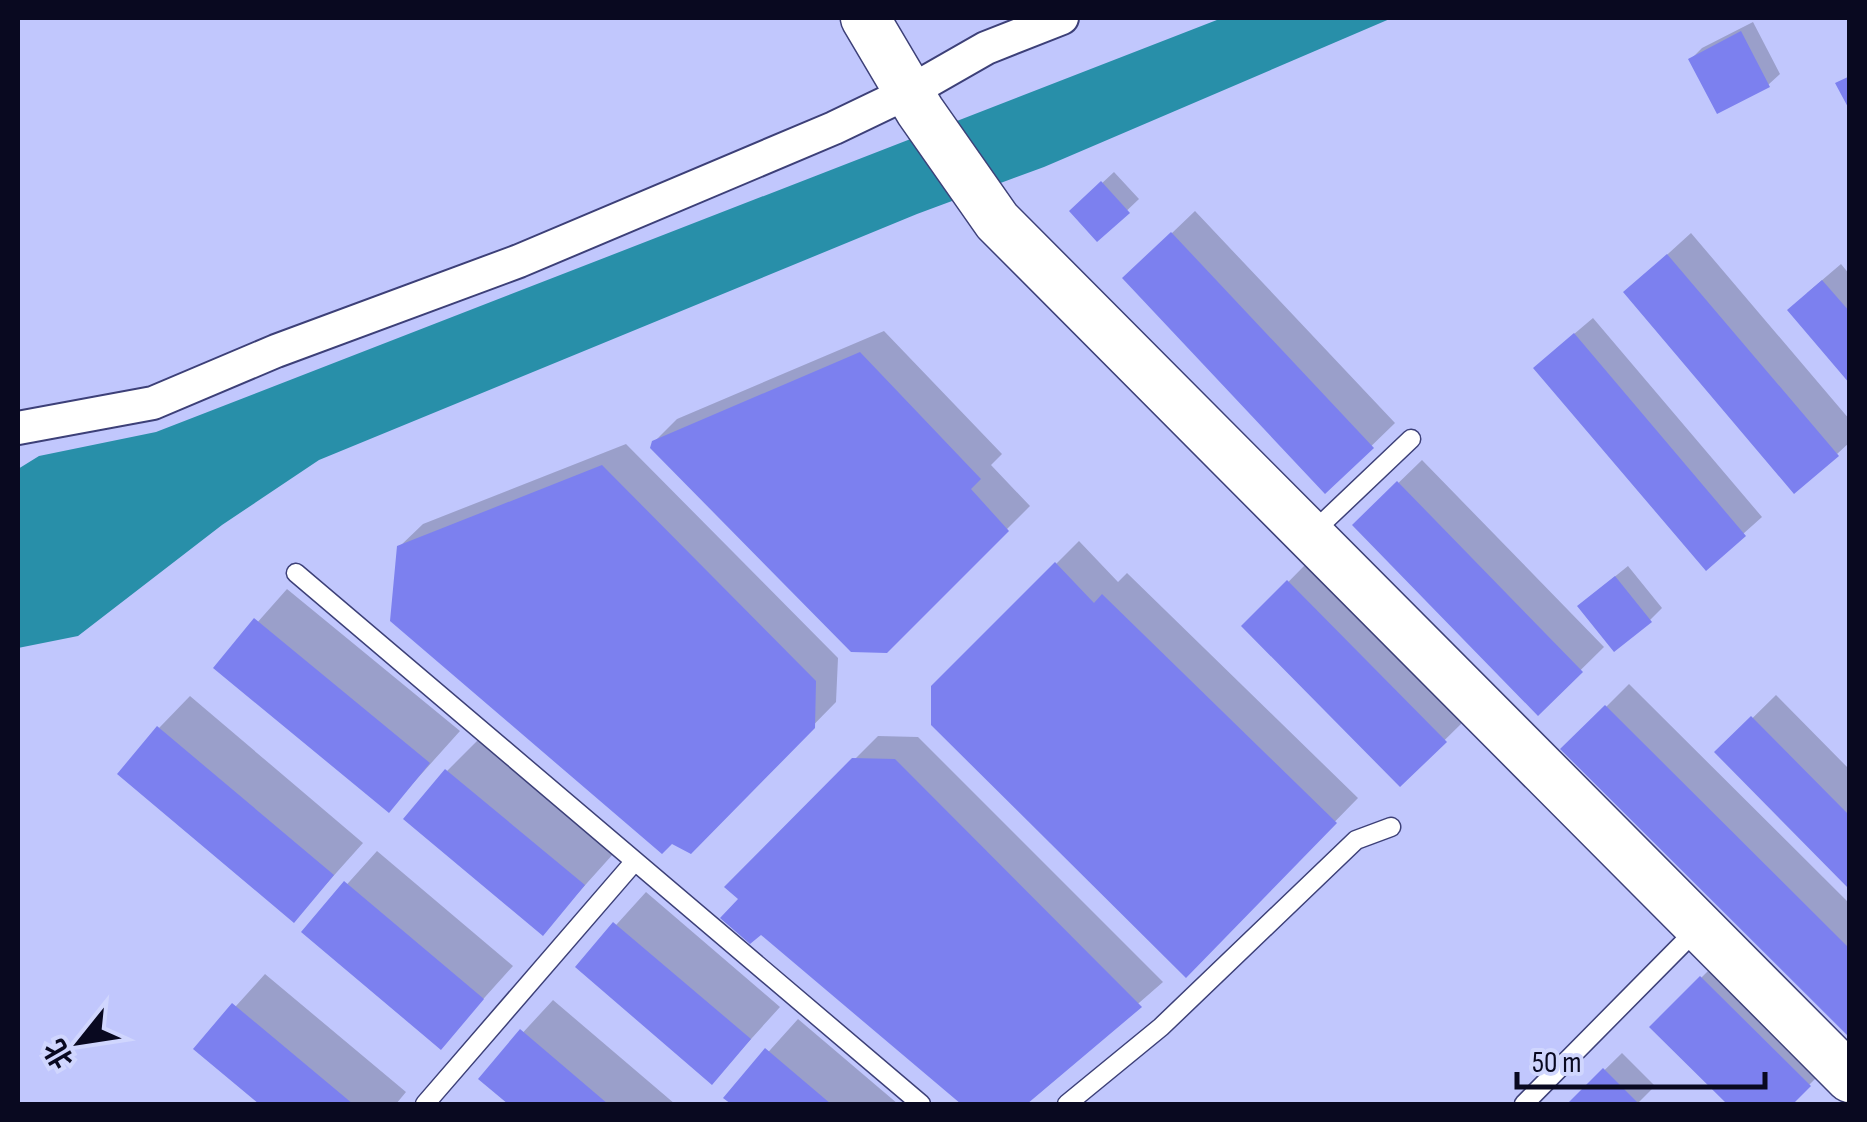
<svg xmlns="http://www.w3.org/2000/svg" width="1867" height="1122" font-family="'Sofia Sans Condensed','Noto Sans SC',sans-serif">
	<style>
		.water { fill: #288fa9 }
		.shadow { fill: #0003 }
		.building { fill: #7c80ef }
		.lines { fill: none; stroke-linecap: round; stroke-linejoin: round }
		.lane-casing { stroke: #3d4078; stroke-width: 21 }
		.street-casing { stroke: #3d4078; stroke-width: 36 }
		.secondary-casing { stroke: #3d4078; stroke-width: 51 }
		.lane { stroke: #fff; stroke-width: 18 }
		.street { stroke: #fff; stroke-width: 32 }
		.secondary { stroke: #fff; stroke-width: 48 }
	</style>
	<rect width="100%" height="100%" fill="#c1c7fd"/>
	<!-- water -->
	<path class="water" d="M1222,18H1392L1044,167L917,214L319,460L222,525L78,636L18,648V469L39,456L156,432Z"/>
	<!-- shadow -->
	<path class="shadow" d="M1753,22L1780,74L1768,85L1691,59L1702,48Z
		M1114,172L1139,199L1097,239L1072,211Z
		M1195,211L1395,423L1325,491L1148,256Z
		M1691,233L1850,420V442L1837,454L1626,292Z
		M1841,264L1850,275V380L1807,293Z
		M1593,318L1762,517L1706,567L1554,351Z
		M884,331L1002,454L991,465L1030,506L886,650L654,442L677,419Z
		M626,444L838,658L836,702L690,851L399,547L423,524Z
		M1422,460L1604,647L1538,712L1355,525Z
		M1079,541L1118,582L1127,573L1358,798L1186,974L933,687Z
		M1306,564L1462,723L1400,784L1245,626Z
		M1628,566L1662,608L1650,620L1592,595Z
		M287,589L460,731L389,810L217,668Z
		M1629,684L1850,904V1034L1564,749Z
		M1776,695L1850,770V886L1718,752Z
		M190,696L363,843L294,920L159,728Z
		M878,736L918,737L1163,982L1023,1104H965L761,931L742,899L727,887Z
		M478,740L614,853L543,932L447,771Z
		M377,851L513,966L441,1046L305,931Z
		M646,892L780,1007L712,1082L578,967Z
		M1719,960L1827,1067L1790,1104H1731L1652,1027Z
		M265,974L406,1092L396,1104H262L197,1049Z
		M553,1000L675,1104H512L481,1078Z
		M798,1019L898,1104H735L727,1098Z
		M1622,1053L1655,1086L1638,1103L1570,1104Z"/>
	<!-- building -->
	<path class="building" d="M1741,31L1770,87L1717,114L1688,59Z
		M1850,76V111L1835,83Z
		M1101,181L1130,213L1097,242L1069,211Z
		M1171,232L1374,448L1325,494L1122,278Z
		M1667,254L1839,456L1794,494L1623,292Z
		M1822,280L1850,312V384L1787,310Z
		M1574,333L1746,536L1706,571L1533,368Z
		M860,352L981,479L971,489L1009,531L887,653L851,652L650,448L652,441Z
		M602,465L816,681L815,728L691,854L672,844L662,854L390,621L397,546Z
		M1397,481L1583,672L1538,716L1352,525Z
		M1055,562L1094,603L1102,594L1337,823L1186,978L931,725V686Z
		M1615,576L1652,622L1614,652L1577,606Z
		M1287,580L1447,742L1400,787L1241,626Z
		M254,618L430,763L389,813L213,668Z
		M1605,705L1850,949V1038L1560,749Z
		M1751,716L1850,816V890L1714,752Z
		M157,726L334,875L294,923L117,774Z
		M852,758L895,759L1142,1007L1027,1104H961L761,935L750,944L720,918L738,899L724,887Z
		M445,769L585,885L543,936L403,819Z
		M344,881L484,999L441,1050L301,932Z
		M613,922L751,1039L712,1085L575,967Z
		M1700,976L1811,1086L1793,1104H1727L1649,1027Z
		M232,1003L353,1104H259L193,1049Z
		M520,1029L608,1104H508L478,1079Z
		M765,1048L831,1104H731L723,1098Z
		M1603,1068L1639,1104H1567Z"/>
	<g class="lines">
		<!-- lane casing -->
		<g class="lane-casing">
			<path id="lane" d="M1310,535L1411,439
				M296,573L921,1104
				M425,1104L635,861
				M1067,1104L1161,1027L1356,840L1391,827
				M1524,1104L1699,927"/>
		</g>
		<!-- street casing -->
		<g class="street-casing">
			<path id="street" d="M18,428L153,403L276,351L519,261L834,128L909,92L986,48L1062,18"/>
		</g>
		<!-- secondary casing -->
		<g class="secondary-casing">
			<path id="secondary" d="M865,18L920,111L997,221L1850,1078"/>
		</g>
		<!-- lane -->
		<use href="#lane" class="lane"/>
		<!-- street -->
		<use href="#street" class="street"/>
		<!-- secondary -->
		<use href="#secondary" class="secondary"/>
	</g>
	<!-- border -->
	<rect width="1867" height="1122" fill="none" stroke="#090920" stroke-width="40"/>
	<!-- north arrow -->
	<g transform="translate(80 1042) rotate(240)" stroke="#d0d6fe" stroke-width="8" paint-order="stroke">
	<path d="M0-8L18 38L0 25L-18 38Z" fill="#090920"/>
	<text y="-15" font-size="28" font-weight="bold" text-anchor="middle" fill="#090920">北</text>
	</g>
	<!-- scale -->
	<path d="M1517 1072v15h248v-15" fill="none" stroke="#090920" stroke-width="5"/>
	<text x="1532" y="1072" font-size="30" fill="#090920" stroke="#d0d6fe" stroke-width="8" paint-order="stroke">50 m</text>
</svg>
